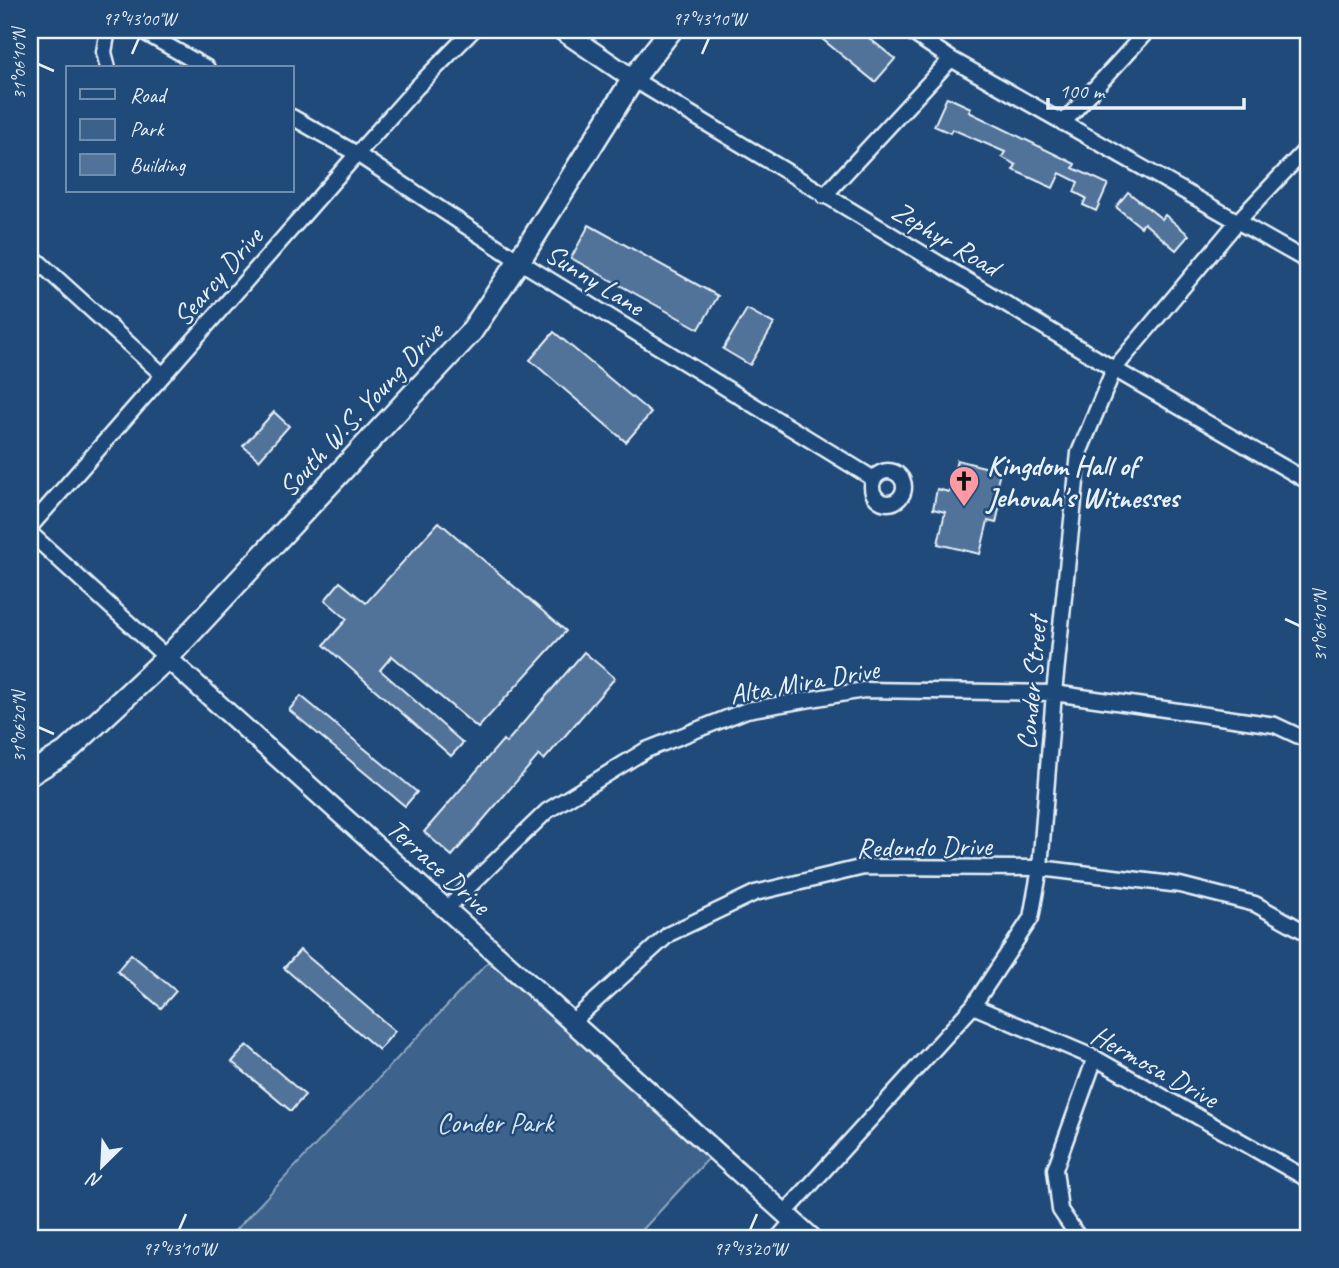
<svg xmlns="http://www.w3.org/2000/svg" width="1339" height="1268" font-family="Caveat,sans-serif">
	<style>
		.green { fill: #3c628c; stroke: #92aac2; stroke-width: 2 }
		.building { fill: #517399; stroke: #e8f1f8; stroke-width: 2 }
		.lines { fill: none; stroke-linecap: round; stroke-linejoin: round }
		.minor-casing { stroke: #e8f1f8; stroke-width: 19 }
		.tertiary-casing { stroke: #e8f1f8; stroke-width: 23 }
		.secondary-casing { stroke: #e8f1f8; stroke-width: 26 }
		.minor { stroke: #1f4a7a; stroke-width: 14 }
		.tertiary { stroke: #1f4a7a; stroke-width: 18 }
		.secondary { stroke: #1f4a7a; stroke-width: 21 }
		.ticks { fill: none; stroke: #e8f1f8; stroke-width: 2.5 }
		.labels { text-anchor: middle; stroke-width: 5; stroke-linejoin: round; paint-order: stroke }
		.street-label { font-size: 28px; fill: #e8f1f8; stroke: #1f4a7a }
		.poi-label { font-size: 28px; font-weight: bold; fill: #e8f1f8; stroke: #1f4a7a; text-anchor: start }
		.park-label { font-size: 28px; fill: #d7e3ed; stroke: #1f4a7a }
		.neatline { fill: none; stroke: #e8f1f8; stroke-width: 2.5 }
		.ticks-label { font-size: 18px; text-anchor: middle; fill: #e8f1f8 }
	</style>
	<rect width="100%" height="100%" fill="#1f4a7a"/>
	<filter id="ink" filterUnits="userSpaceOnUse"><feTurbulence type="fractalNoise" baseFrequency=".0143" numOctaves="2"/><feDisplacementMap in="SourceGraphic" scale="14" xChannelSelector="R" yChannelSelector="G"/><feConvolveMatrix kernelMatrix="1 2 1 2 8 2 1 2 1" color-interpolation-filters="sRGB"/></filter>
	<g filter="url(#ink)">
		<!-- green -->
		<path class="green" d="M490,960L708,1159L635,1238H228Z"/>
		<!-- building -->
		<path class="building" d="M811,30H859L895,59L875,82Z
			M947,97L971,108L969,112L1075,164L1073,168L1108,184L1096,211L1083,205L1086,198L1074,192L1078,182L1060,173L1053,188L1013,170L1016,165L1002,157L1005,152L952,129L950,133L934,126Z
			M1128,192L1162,219L1165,215L1189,235L1176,250L1144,223L1141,227L1116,207Z
			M589,225L718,296L699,329L571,258Z
			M747,309L774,324L750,365L723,349Z
			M554,332L651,413L626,442L530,360Z
			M274,412L289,426L259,460L243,446Z
			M957,460L1000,471L992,507L999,509L996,523L988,521L980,554L938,544L945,512L933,509L937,489L949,492Z
			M439,522L566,631L478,728L392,656L380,670L463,743L451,756L324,645L347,619L325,600L340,582L366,603Z
			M584,652L615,678L544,760L539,755L452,856L424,832L503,740L506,743Z
			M301,696L417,792L405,806L289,710Z
			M300,950L395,1031L379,1050L284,968Z
			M131,954L176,991L161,1008L117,971Z
			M247,1045L305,1095L291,1111L232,1062Z"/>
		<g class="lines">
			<!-- minor casing -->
			<g class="minor-casing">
				<path id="minor" d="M108,30L104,52L108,68
					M140,30L207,68
					M908,30L951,59L1309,262
					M633,79L1114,369L1309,482
					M292,117L357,154L519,261L874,479
					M1063,123L1148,30
					M824,196L951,59
					M30,254L163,375
					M872 487a16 16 0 1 1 32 0a16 16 0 1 1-32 0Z
					M30,527L357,154L416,88L473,30
					M30,533L167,658
					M447,908L547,811L646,750L747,710L864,690L1054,693L1275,725L1309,741
					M973,1006L1095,1058L1309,1180
					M573,1021L669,934L755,893L864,867L1040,868L1180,885L1255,904L1309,934
					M785,1213L973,1006L1031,918L1040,868L1054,693L1079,453L1114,369L1238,221L1309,146
					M778,1238L793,1221
					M1079,1238L1060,1210L1055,1169L1095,1058"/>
			</g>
			<!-- tertiary casing -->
			<g class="tertiary-casing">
				<path id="tertiary" d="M561,30L633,79
					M167,658L812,1238"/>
			</g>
			<!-- secondary casing -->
			<g class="secondary-casing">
				<path id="secondary" d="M30,774L66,752L167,658L471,332L519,261L633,79L671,30"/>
			</g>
			<!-- minor -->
			<use href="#minor" class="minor"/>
			<!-- tertiary -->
			<use href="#tertiary" class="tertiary"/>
			<!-- secondary -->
			<use href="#secondary" class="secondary"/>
		</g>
	</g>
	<!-- ticks -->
	<path class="ticks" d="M132,54L139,38M702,54L709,38M38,64L54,71M1285,619L1300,626M38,727L54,734M179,1230L186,1214M750,1230L757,1214"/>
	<!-- icons -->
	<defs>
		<g id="church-pin" transform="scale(1.575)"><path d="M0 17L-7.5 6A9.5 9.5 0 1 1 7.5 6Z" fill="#ff9aa2" stroke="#1f4a7a"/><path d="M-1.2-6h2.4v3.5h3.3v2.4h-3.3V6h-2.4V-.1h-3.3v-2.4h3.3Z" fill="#111"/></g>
	</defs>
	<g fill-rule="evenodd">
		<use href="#church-pin" x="964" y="481"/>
	</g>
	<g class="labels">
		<!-- street labels -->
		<g class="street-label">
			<text transform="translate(946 238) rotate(31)" y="10">Zephyr Road</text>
			<text transform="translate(217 276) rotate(-49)" y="10">Searcy Drive</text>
			<text transform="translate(595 279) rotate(32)" y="10">Sunny Lane</text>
			<text transform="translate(360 409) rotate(-47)" y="10">South W.S. Young Drive</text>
			<text transform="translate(804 681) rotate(-10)" y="10">Alta Mira Drive</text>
			<text transform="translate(1031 683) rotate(-85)" y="10">Conder Street</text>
			<text transform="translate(924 846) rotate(-1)" y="10">Redondo Drive</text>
			<text transform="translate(439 866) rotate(42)" y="10">Terrace Drive</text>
			<text transform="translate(1155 1066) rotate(29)" y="10">Hermosa Drive</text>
		</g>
		<!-- poi labels -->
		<g class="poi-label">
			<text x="987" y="475">Kingdom Hall of<tspan x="987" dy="32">Jehovah's Witnesses</tspan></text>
		</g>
		<!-- park labels -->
		<g class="park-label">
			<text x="495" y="1132">Conder Park</text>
		</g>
	</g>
	<!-- margin -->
	<rect width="1339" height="1268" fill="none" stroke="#1f4a7a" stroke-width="77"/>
	<!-- legend -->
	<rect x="66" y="66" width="228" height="126" fill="#1f4a7a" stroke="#6f8dac" stroke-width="2"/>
	<rect x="80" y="89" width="35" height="10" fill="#1f4a7a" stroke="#6f8dac" stroke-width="2"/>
	<text x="130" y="102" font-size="21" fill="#e8f1f8">Road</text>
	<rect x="80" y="119" width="35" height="21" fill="#3c628c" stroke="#6f8dac" stroke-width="2"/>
	<text x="130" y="136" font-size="21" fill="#e8f1f8">Park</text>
	<rect x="80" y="154" width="35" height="21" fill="#517399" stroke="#6f8dac" stroke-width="2"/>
	<text x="130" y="172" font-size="21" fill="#e8f1f8">Building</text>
	<!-- north arrow -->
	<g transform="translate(102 1166) rotate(204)" stroke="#1f4a7a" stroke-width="5" paint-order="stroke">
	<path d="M0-5L12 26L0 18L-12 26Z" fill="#e8f1f8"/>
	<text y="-10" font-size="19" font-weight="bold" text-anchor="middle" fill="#e8f1f8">N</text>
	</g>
	<!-- scale -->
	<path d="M1048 98v10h196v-10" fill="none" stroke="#e8f1f8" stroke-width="3.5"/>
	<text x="1059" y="98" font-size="21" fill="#e8f1f8" stroke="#1f4a7a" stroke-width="5" paint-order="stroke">100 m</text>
	<rect x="38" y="38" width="1262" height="1192" class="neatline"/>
	<g class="ticks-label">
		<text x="139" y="25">97°43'00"W</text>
		<text x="709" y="25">97°43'10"W</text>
		<text transform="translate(19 64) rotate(-90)" y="6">31°06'10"N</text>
		<text transform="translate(1320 626) rotate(-90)" y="6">31°06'10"N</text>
		<text transform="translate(19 727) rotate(-90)" y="6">31°06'20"N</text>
		<text x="179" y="1255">97°43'10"W</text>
		<text x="750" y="1255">97°43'20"W</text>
	</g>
</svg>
